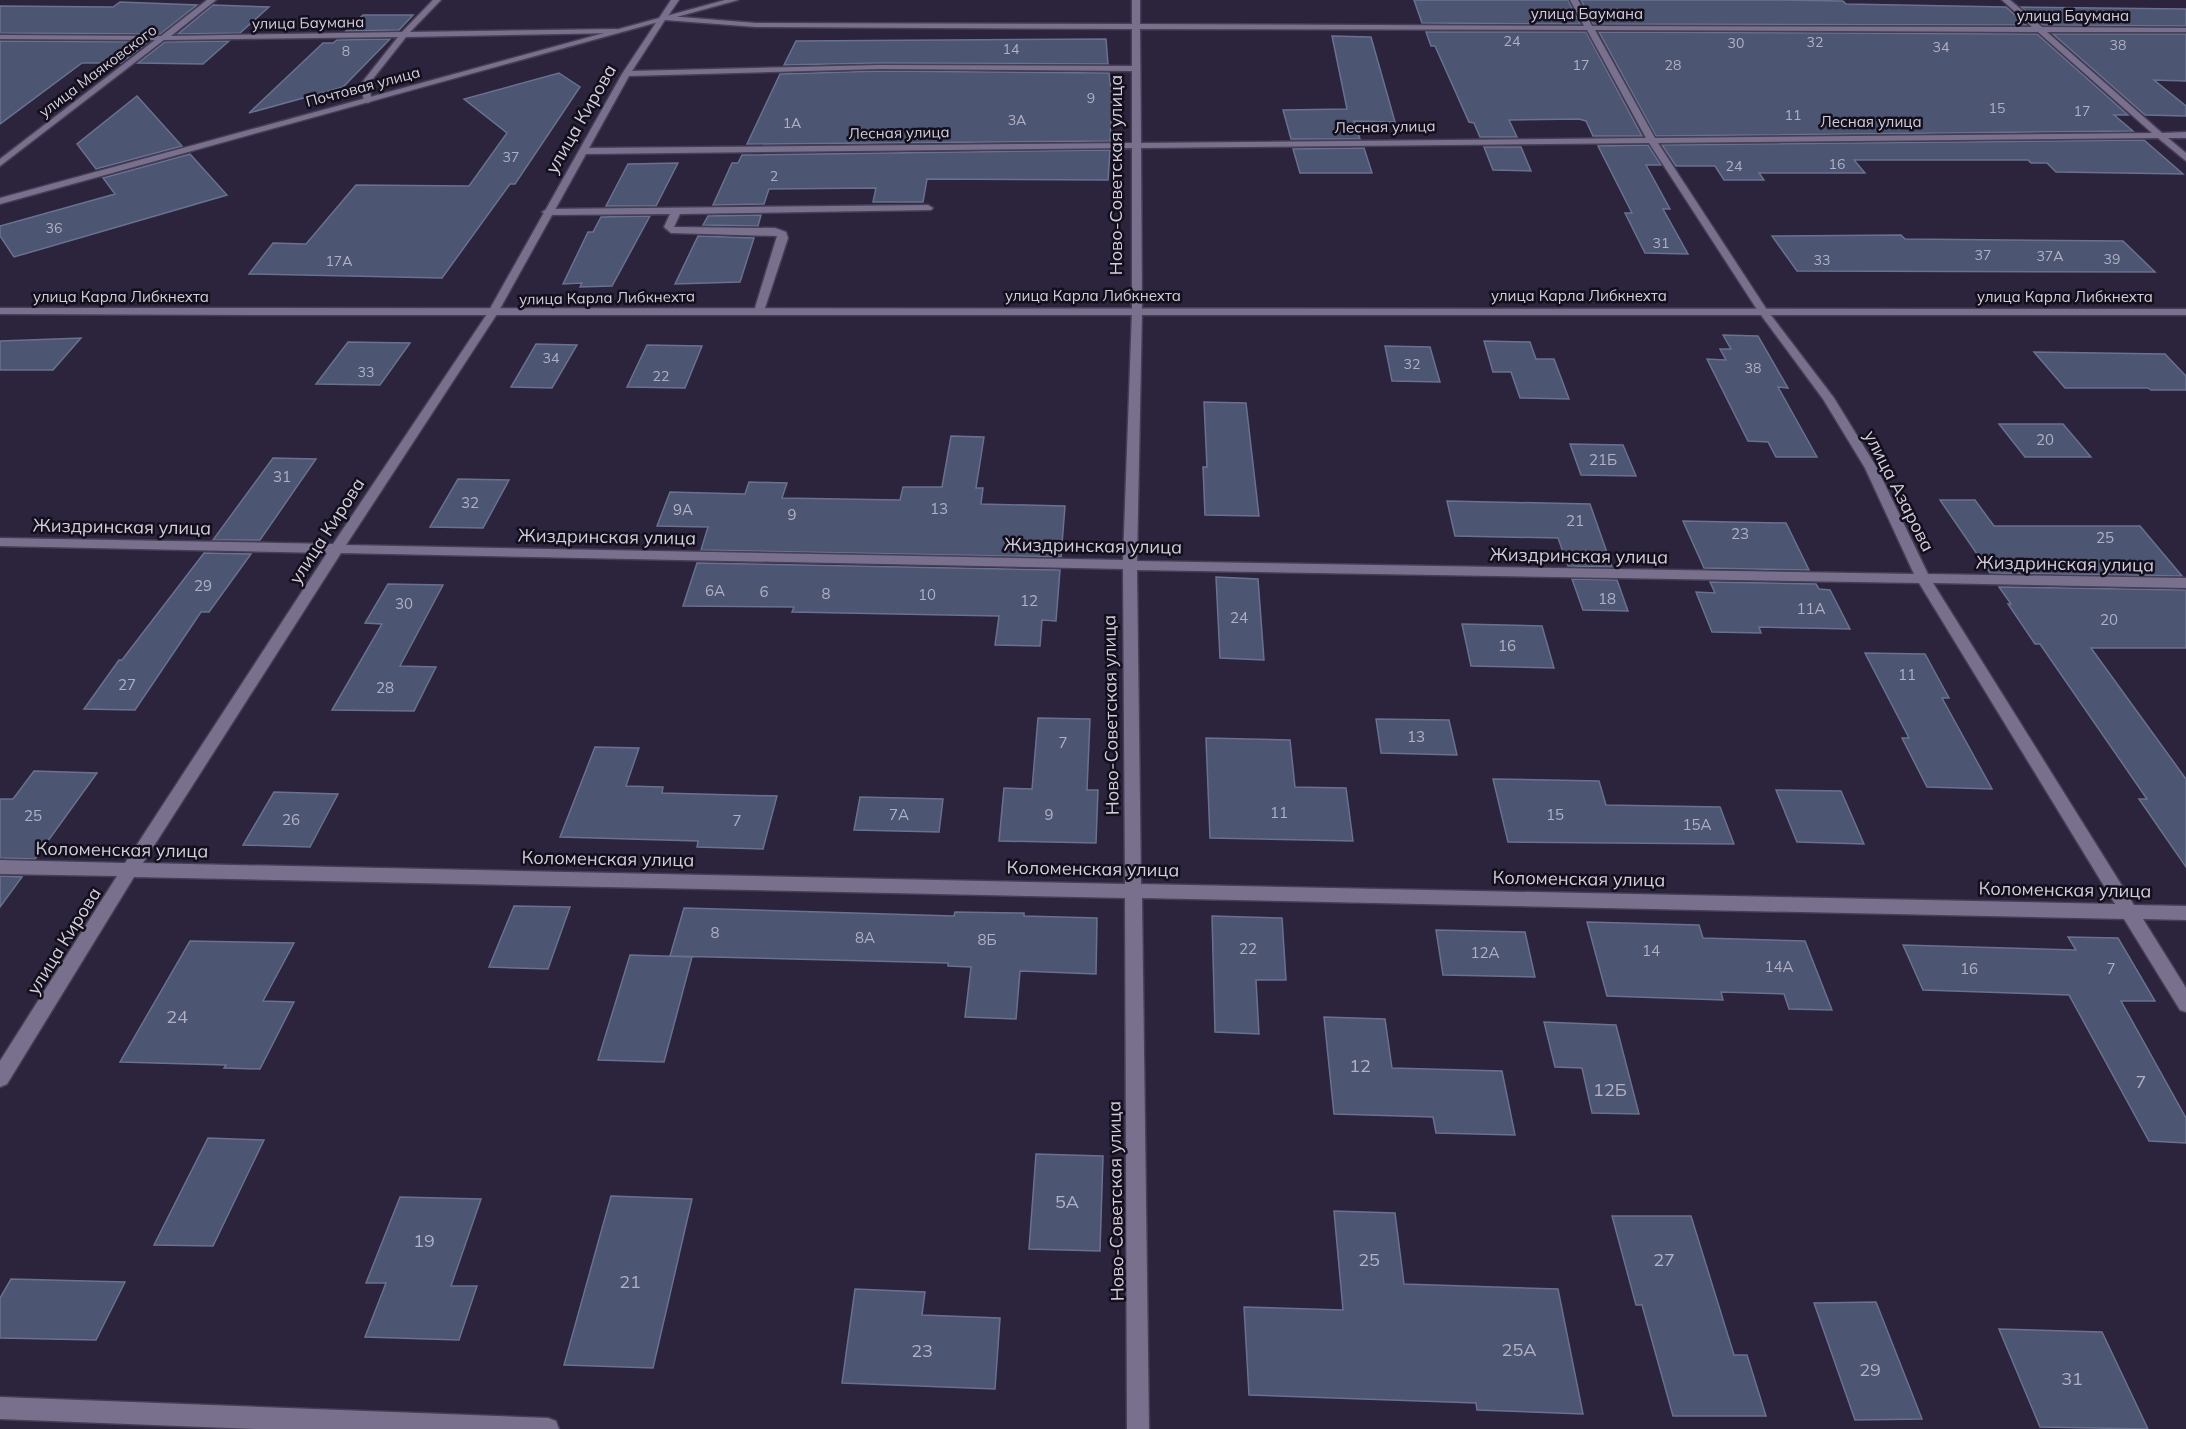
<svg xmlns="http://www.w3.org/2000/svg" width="2186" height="1429" font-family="Mulish,sans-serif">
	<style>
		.building { fill: #4c5571; stroke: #68728f; stroke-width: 1.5 }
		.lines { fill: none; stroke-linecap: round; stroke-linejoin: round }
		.lane-casing { stroke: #463e54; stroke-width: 3 }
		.street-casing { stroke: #463e54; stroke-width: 3 }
		.secondary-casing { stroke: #463e54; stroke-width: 3 }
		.lane { fill: #79708e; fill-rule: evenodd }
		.street { fill: #79708e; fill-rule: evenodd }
		.secondary { fill: #79708e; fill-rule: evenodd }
		.labels { text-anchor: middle; stroke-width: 5; stroke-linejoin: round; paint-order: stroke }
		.far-number-label { font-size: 14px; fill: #b1b0c4 }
		.far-street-label { font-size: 15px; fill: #d3cedf; stroke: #130f1b }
		.number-label { font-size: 15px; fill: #b1b0c4 }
		.street-label { font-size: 18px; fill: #d3cedf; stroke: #130f1b }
		.near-number-label { font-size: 18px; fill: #b1b0c4 }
	</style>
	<rect width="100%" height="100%" fill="#2c233d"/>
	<!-- building -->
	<path class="building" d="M1414,0H1568L1580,24L1422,23Z
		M1581,0H1780L1843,1L1846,4L2006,7L2026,25L1593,24Z
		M120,2L197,5L160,34L0,33V6L113,7Z
		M213,5L269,7L240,33L178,34Z
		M2021,7L2186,9V26L2043,25Z
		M363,15H413L399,30L346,31Z
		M1426,32H1586L1642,136H1593L1586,121L1579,119L1509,120L1517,137H1480L1474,123L1469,122L1435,46H1431Z
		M1599,32L2037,34L2128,115H2114L2133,131L1656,136Z
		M2053,34H2186V81L2154,80L2186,106V116L2145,115Z
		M1332,36L1371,37L1395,122L1354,121L1360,139H1291L1283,110L1347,109Z
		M390,39L343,87L249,113L323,43H333L337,40Z
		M1106,39L1108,64L880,63L784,65L796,41Z
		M0,41L148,42L121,63H82L0,124Z
		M229,41L203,64L138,63L165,42Z
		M880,71L1109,73L1112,99L1110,141L747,144L780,74Z
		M559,73L580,87L515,184H510L442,278L249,274L273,243L306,244L356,185L469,186L507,133L464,99Z
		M137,96L182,146L96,169L77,144Z
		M2144,140L2183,174L2056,172L2047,163H2031L2028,160H1854L1865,173H1759L1764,180H1724L1715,166H1676L1662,145Z
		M1648,145L1661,165H1646L1670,209H1663L1688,254L1645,253L1625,213H1632L1598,146Z
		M1484,147H1521L1531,171L1493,170Z
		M1364,148L1372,173H1300L1293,149Z
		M1110,150L1108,180L927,179L923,202H873L876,188L769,189L764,204L713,205L732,163H738L742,155Z
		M190,154L227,195L14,257L0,236V226L115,194L103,178Z
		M678,163L656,206H606L628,164Z
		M761,215L758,226L703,225L708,216Z
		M650,216L612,286L580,287L582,283L563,284L588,232H593L601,217Z
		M1901,235L1905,239L2123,241L2155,272L1797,271L1772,236Z
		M698,236L754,238L740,282L675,284Z
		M1723,335L1758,336L1788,388L1778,387L1817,457H1776L1768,442L1748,441L1707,359L1726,360L1720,349H1731Z
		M81,338L53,370H0V341Z
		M1484,341L1530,342L1536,359H1554L1569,399L1520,398L1511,372H1493Z
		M348,342L410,343L380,385L316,384Z
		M536,344L577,345L552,388L511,387Z
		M647,345L702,346L685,388L627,387Z
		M1385,346L1430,347L1440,382L1392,381Z
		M2034,352L2165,354L2186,376V390H2151L2148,388H2065Z
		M1204,402L1246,403L1259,516L1205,515L1203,467H1207Z
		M1999,424H2063L2091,457H2025Z
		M951,436L984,437L976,488H983L981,504L1065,506L1061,557L701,550L708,527L657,526L670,492L745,494L749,482L787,483L782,498L900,500L903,487H942Z
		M1570,444L1623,445L1636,476L1581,475Z
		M273,458L316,459L260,540H213Z
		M458,479L509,480L483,528L430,527Z
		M1940,500H1975L1994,526H2140L2182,576L1990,573Z
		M1447,501L1590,504L1612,567L1568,566L1558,538L1455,536Z
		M1683,521L1786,523L1809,570L1704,568Z
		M204,553L251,554L209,612H201L135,710L84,709L119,660H122Z
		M697,563L1060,570L1056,621L1042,620L1040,646L995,645L999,616L792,612L794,607L683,606Z
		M1216,577L1258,579L1264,660L1220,658Z
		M1572,579L1617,580L1628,611L1583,610Z
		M1710,582L1816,584L1819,589L1830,590L1850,629L1759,627L1761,633L1712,632L1696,592L1715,593Z
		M388,584L443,585L400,666L436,667L414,711L332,710L382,624L365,623Z
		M1999,587L2186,590V648H2091L2186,779V867L2139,799H2147L2040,644H2035L2008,604H2011Z
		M1462,624L1542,626L1554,668L1471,666Z
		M1865,653L1925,654L1949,698H1942L1992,789L1927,787L1902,738H1909Z
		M1038,718L1090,719L1087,790H1098L1096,843L999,841L1004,788L1032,789Z
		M1376,719L1449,720L1457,755L1381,753Z
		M1206,738L1290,740L1295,787L1346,788L1353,841L1210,838Z
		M595,747L639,748L626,786L663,787L662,793L777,796L763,849L697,847L698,841L560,837Z
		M34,771L97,773L35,859L0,858V799H13Z
		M1493,779L1599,781L1606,805L1720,807L1734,844L1508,842Z
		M1776,790L1841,791L1864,844L1797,842Z
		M274,792L338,794L310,847L243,845Z
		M860,797L943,799L939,832L854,830Z
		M0,876L22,877L0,907Z
		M514,906L570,907L548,969L489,967Z
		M684,908L954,916L955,912L1024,913V916L1097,918L1096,974L1020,971L1016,1019L965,1017L971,967L948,966V963L670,956Z
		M1212,916L1282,918L1286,980H1256L1259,1034L1215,1032Z
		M1587,922L1699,925L1703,938L1805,941L1832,1010L1789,1009L1784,994L1721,992L1723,1000L1607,996Z
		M1436,930L1525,932L1535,977L1443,975Z
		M2068,937L2118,938L2155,1001H2121L2186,1118V1143L2149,1141L2069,995L1923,990L1903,945L2076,950Z
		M190,941L294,943L263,1001L294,1002L260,1069L224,1068L226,1065L120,1062Z
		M630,955L692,957L664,1062L598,1060Z
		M1324,1017L1385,1019L1392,1068L1502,1071L1515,1135L1436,1133L1433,1117L1334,1114Z
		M1544,1022L1616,1025L1639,1114L1592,1113L1582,1068L1555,1067Z
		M208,1138L264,1140L213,1246L154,1245Z
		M1036,1154L1103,1156L1100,1251L1029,1249Z
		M611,1196L692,1199L653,1368L564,1365Z
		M400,1197L481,1199L451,1286H477L459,1340L365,1337L386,1283H366Z
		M1334,1211L1395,1213L1404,1284L1558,1289L1583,1414L1477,1410L1476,1403L1249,1395L1244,1307L1343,1310Z
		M1612,1216H1691L1734,1355H1747L1766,1416H1673L1642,1305H1636Z
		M11,1279L125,1282L96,1340L0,1338V1298Z
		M855,1289L925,1292L922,1315L1000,1318L995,1389L842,1383Z
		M1876,1302L1922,1419L1855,1420L1814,1303Z
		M1999,1329L2102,1332L2148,1429L2040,1427Z"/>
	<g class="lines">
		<!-- lane casing -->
		<g class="lane-casing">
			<path id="lane" d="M928,205L933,208L931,210L680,214L674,227L775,228L786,232L788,238L764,311L759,314L754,311L777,236L671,233L664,227L670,214L547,215L542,212L547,209Z"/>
		</g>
		<!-- street casing -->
		<g class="street-casing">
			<path id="street" d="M207,0H216L171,36L402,32L433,0H441L410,32L616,29L620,31L616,33L406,37L368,85L372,100L368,103L364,100L360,85L398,37L164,40L0,166V159L155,40L0,39V35L161,36Z
				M671,0H679L668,16L756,23L1132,24V0H1140V24L1584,26L1570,0H1578L1592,26L2032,27L2002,0H2010L2042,27L2186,28V32H2047L2162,133L2186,132V138H2168L2186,153V161L2158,138L1658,143L1767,310L1834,398L1877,468L1928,574L2186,578V588L1933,583L2134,905L2186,906V920L2143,919L2186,988V1012L2180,1010L2124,919L1142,898L1149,1429H1127L1125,898L134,877L7,1084L0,1087V1061L117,876L0,874V860L125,863L327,553L0,546V538L333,544L487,314L622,74ZM665,20L756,27L1132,29V66L880,65L632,71ZM1140,29L1587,30L1646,138L1141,143ZM1595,30L2038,32L2152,133L1655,138ZM880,69L1132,71V143L589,148L629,76ZM1649,143L1758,311L1823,399L1865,468L1914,574L1137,561L1142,311L1141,148ZM1132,148V311L1123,560L346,545L497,314L586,154ZM341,553L1123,569L1125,884L143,863ZM1137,570L1919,583L2115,904L1141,884Z
				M0,1397L548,1418L556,1421L559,1429H256L0,1419Z"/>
		</g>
		<!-- secondary casing -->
		<g class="secondary-casing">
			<path id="secondary" d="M725,0H738L0,204V198Z
				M0,308L2186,309V315H273L0,314Z"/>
		</g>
		<!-- lane -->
		<use href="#lane" class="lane"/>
		<!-- street -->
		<use href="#street" class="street"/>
		<!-- secondary -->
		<use href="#secondary" class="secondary"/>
	</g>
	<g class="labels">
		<!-- far-number labels -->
		<g class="far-number-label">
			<text x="1512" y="46">24</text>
			<text x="1815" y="47">32</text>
			<text x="1736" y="48">30</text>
			<text x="2118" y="50">38</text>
			<text x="1941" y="52">34</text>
			<text x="1011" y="54">14</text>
			<text x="346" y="56">8</text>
			<text x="1581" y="70">17</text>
			<text x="1673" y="70">28</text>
			<text x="1091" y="103">9</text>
			<text x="1997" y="113">15</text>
			<text x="2082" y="116">17</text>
			<text x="1793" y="120">11</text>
			<text x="1017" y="125">3А</text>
			<text x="792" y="128">1А</text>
			<text x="511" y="162">37</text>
			<text x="1837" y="169">16</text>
			<text x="1734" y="171">24</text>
			<text x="774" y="181">2</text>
			<text x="54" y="233">36</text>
			<text x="1661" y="248">31</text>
			<text x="1983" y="260">37</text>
			<text x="2050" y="261">37А</text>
			<text x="2112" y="264">39</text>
			<text x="1822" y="265">33</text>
			<text x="339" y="266">17А</text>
			<text x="551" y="363">34</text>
			<text x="1412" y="369">32</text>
			<text x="1753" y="373">38</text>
			<text x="366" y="377">33</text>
			<text x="661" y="381">22</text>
		</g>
		<!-- far-street labels -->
		<g class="far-street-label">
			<text x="1587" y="19">улица Баумана</text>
			<text x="2073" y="21">улица Баумана</text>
			<text transform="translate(308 23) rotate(-1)" y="5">улица Баумана</text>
			<text transform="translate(98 71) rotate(-37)" y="5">улица Маяковского</text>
			<text transform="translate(363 87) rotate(-15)" y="5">Почтовая улица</text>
			<text x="1871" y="127">Лесная улица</text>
			<text transform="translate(1385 127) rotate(-1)" y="5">Лесная улица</text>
			<text transform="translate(899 133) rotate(-1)" y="5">Лесная улица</text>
			<text x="1093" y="301">улица Карла Либкнехта</text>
			<text x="1579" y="301">улица Карла Либкнехта</text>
			<text x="121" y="302">улица Карла Либкнехта</text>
			<text x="2065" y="302">улица Карла Либкнехта</text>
			<text transform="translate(607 298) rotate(-1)" y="5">улица Карла Либкнехта</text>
		</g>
		<!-- number labels -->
		<g class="number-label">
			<text x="2045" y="445">20</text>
			<text x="1603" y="465">21Б</text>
			<text x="282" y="482">31</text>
			<text x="470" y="508">32</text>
			<text x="939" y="514">13</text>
			<text x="683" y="515">9А</text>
			<text x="792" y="520">9</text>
			<text x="1575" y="526">21</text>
			<text x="1740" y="539">23</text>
			<text x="2105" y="543">25</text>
			<text x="203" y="591">29</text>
			<text x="715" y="596">6А</text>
			<text x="764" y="597">6</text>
			<text x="826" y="599">8</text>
			<text x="927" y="600">10</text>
			<text x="1607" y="604">18</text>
			<text x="1029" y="606">12</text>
			<text x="404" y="609">30</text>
			<text x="1811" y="614">11А</text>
			<text x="1239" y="623">24</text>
			<text x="2109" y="625">20</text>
			<text x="1507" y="651">16</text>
			<text x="1907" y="680">11</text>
			<text x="127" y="690">27</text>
			<text x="385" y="693">28</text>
			<text x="1416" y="742">13</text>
			<text x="1063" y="748">7</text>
			<text x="1279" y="818">11</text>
			<text x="899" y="820">7А</text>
			<text x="1049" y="820">9</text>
			<text x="1555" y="820">15</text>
			<text x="33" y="821">25</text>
			<text x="291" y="825">26</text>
			<text x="737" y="826">7</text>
			<text x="1697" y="830">15А</text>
			<text x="715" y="938">8</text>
			<text x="865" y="943">8А</text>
			<text x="987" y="945">8Б</text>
			<text x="1248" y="954">22</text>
			<text x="1651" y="956">14</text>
			<text x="1485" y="958">12А</text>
			<text x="1779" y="972">14А</text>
			<text x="1969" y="974">16</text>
			<text x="2111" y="974">7</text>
		</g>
		<!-- street labels -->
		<g class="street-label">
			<text transform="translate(581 119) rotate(-60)" y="6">улица Кирова</text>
			<text transform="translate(1116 175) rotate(-90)" y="6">Ново-Советская улица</text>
			<text transform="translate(1899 491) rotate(63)" y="6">улица Азарова</text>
			<text transform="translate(122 527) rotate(1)" y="6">Жиздринская улица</text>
			<text transform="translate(327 531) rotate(-57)" y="6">улица Кирова</text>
			<text transform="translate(607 537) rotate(1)" y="6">Жиздринская улица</text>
			<text transform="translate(1093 546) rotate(1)" y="6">Жиздринская улица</text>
			<text transform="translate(1579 556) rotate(1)" y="6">Жиздринская улица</text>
			<text transform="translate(2065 564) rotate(1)" y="6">Жиздринская улица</text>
			<text transform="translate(1111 715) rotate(-91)" y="6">Ново-Советская улица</text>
			<text transform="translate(122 850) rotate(1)" y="6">Коломенская улица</text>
			<text transform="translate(608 859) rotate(1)" y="6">Коломенская улица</text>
			<text transform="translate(1093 869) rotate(1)" y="6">Коломенская улица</text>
			<text transform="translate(1579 879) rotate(1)" y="6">Коломенская улица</text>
			<text transform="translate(2065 890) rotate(1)" y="6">Коломенская улица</text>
			<text transform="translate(64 941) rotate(-58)" y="6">улица Кирова</text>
			<text transform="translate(1116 1201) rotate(-91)" y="6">Ново-Советская улица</text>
		</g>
		<!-- near-number labels -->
		<g class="near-number-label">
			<text x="177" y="1023">24</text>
			<text x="1360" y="1072">12</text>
			<text x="2141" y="1088">7</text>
			<text x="1610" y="1096">12Б</text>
			<text x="1067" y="1208">5А</text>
			<text x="424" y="1247">19</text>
			<text x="1369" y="1266">25</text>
			<text x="1664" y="1266">27</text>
			<text x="630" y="1288">21</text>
			<text x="1519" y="1356">25А</text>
			<text x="922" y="1357">23</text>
			<text x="1870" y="1376">29</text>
			<text x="2072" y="1385">31</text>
		</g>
	</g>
</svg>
